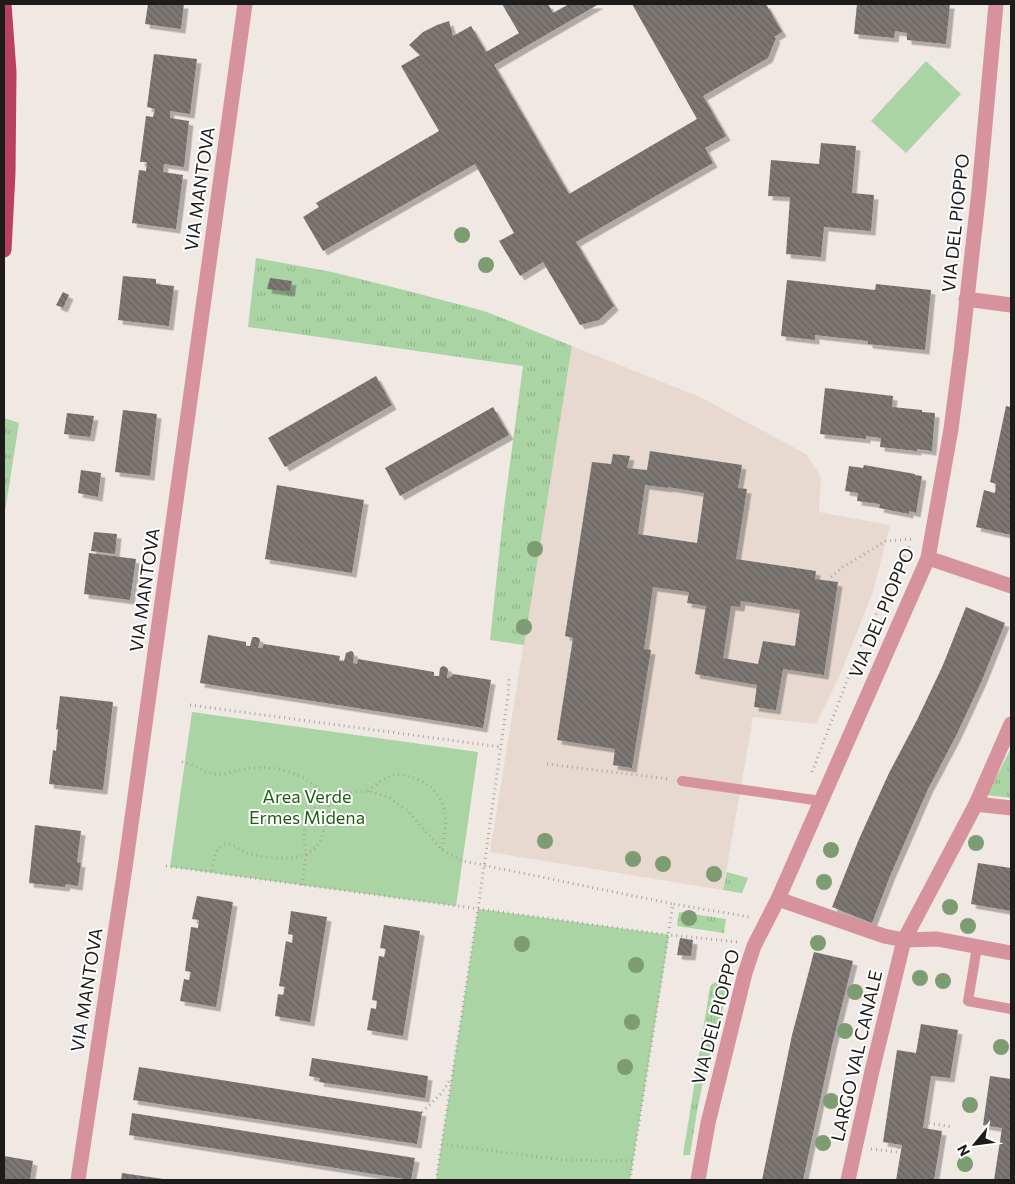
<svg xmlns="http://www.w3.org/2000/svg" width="1015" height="1184" font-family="Commissioner,sans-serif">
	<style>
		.built { fill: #e7d9d0 }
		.grass { fill: url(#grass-tufts) }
		.park { fill: #aad4a3 }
		.building { fill: url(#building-back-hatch); fill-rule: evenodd; filter: url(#shadow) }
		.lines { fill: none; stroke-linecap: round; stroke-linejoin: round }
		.path { stroke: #aaa5a1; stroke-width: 3; stroke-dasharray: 1 4; stroke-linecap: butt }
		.lane { stroke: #d6929d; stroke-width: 10 }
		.street { stroke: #d6929d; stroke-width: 15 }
		.primary { stroke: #b9405e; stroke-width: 15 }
		.tree { fill: #7d9c71 }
		.labels { text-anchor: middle; stroke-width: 4; stroke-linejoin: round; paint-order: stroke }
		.street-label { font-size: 18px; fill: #1e1c1a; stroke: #fff }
		.park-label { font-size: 18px; fill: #1f5e14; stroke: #fff }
	</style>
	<defs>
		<pattern id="grass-tufts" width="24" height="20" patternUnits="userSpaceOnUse" patternTransform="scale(1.25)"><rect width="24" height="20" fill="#aad4a3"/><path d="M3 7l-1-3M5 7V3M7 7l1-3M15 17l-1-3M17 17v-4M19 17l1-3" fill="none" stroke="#92b58c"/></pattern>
		<pattern id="building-back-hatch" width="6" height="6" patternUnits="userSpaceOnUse" patternTransform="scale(1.25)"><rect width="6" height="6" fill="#7d7773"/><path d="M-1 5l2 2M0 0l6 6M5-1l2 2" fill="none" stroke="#66615e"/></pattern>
		<filter id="shadow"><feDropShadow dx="4.5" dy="4.5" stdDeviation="0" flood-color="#0004"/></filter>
	</defs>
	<rect width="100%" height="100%" fill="#efe8e3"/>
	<!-- built -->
	<path class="built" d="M572,346L700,397L806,454L821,477L819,512L890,525L873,592L840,675L816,724L753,717L723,890L490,852Z"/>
	<!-- grass -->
	<path class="grass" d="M256,258L332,272L408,291L484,311L572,346L524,645L490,640L504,508L523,366L248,327Z
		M4,418L19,423L4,517Z
		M1011,748V798L987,795Z
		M727,872L748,878L742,893L723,890Z
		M679,912L726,919L724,933L677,926Z
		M716,982L723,983L726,987L727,993L705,1072L697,1111L690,1155H683L710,987L712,984Z"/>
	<!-- park -->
	<path class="park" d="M926,61L961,94L906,153L871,121Z
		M192,712L478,752L456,906L170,867Z
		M478,909L669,935L630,1180H436Z"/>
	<!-- building -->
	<path class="building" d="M148,4H184L181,29L145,24Z
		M502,4H548L553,13L569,4H599L494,65L569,194L697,119L632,4H766L782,32L774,37L776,38L768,58L703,96L726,136L705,148L713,163L576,242L614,306L599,320L580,325L543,262L520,276L499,241L514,233L475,164L323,251L303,217L319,207L316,203L439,131L401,66L420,55L409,45L423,32L437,25L449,21L453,36L471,26L486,52L519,33Z
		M857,4H950L946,44L907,40V33L895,31L894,38L854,34Z
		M154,54L197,59L190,114L170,111V118L189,121L184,167L164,164L163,172L183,175L176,229L132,223L139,170L146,171L147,162H140L146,116L153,117L155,109L147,107Z
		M821,143L856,146L852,193L874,195L871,231L824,227L821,257L786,254L790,197L768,196L771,160L819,164Z
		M123,276L156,279V284L174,286L169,326L118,320Z
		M270,278L292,281L290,292L267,289Z
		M787,280L875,290L876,284L931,290L925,350L868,344V341L815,335V340L781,336Z
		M63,292L69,295L63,308L56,305Z
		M376,376L392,405L285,467L268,438Z
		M825,388L893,396L892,407L922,410V412L935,413L932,451L917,449V451L880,447L881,438L866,436V439L820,434Z
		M1006,406L1011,407V535L976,527L984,490L995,493L996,484L990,482Z
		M493,407L509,435L400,496L385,468Z
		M123,410L157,414L150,476L115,472Z
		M67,413L94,416L90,437L64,434Z
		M650,451L742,465L738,488L747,489L736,559L816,571L815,579L838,582L824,675L783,669L776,710L754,707L757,685L695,674L706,606L687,603L689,592L653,587L644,649L651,650L632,768L613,765L615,749L557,740L573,638L565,636L592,462L611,464L613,454L630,456L627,468L647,470ZM645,485L668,488V487L704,493L697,543L638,534ZM741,601L800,610L795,646L763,641L758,664L723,658L731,606L740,607Z
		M864,465L915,474V475L922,476L916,513L909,511V514L879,508L880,504L857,501L858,493L845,491L849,466L863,468Z
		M81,470L101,473L98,497L78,493Z
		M277,485L364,500L352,573L265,559Z
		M94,532L117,534L115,554L91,551Z
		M89,553L136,559L130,600L84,594Z
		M966,607L1005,623L982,680L956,736L928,789L890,876L872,923L832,907L859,839L889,773L917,720L943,665Z
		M208,635L246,642V646H250L252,638L253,637H256L259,638L260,640L258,648H262L264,644L340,656L339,661H344L346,653L351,651L353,652L354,655L353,663L357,664L358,659L434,672V676H439L440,668L443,666L446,667L448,669L447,678L451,677L453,674L491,680L483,728L200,683Z
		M60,696L113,702L103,790L49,784L53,750L56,751L58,729L56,730Z
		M35,825L81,831L77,862L81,863L78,886L66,884L65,887L29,883Z
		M978,863L1011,868V911L971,904Z
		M197,896L233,902L216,1007L180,1001L184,979L189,980L191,972L185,971L191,927L198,928L199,920L192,919Z
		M291,911L327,917L310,1022L275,1016L278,994L283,995L285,987L279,986L286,941L292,943L293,935L288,934Z
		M384,925L420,931L403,1036L367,1030L371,1008L376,1009L377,1001L372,1000L379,956L384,957L386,949L380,948Z
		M680,938L693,940L691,956L677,955Z
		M814,952L853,961L832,1045L803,1180H762L792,1035Z
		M921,1024L958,1030L950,1078L931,1076L923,1128L942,1131L934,1180H896L902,1145L883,1142L897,1050L916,1053Z
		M312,1058L428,1076L425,1098L319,1082L320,1078L309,1076Z
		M139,1067L422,1112L417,1144L133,1100Z
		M990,1076L1011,1079V1180H994L1002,1128L983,1125Z
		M132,1113L415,1158L411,1180L129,1135Z
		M4,1156L33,1161L30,1180H4Z
		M122,1173L163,1179L162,1180H121Z"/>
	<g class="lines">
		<!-- path -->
		<path class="path" d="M831,577L843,567L886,541L913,539
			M190,705L501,747
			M182,762C185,763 189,764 193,765C201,769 208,774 217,774C225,775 233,771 240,770C266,764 294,769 315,786C326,795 331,801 327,815C325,825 323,839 316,847C313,850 308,854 304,856C287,860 264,858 247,853C240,851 233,843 226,844C214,847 213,863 212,873
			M547,764L669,779
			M812,772L860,647L911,543
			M368,791C376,784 384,778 395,775C398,774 402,775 406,776C425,779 443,794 445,814C447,825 444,838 442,849
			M166,866L669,935L738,942
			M302,885L306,855L304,839L305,826L309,815L315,808L328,799L345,793L368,791L388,797L407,810L442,850L463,861L673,904
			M422,1112L441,1094L450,1080
			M924,1122L952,1127
			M442,1144L562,1160L633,1161
			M871,1149L897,1152L899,1144
			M436,1180L478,909L508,696L509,679
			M630,1180L673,904L750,917"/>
		<!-- lane -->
		<path class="lane" d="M682,781L821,801
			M977,947L968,1001L1011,1009"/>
		<!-- street -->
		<path class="street" d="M966,299L1011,305
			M928,558L1011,586
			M976,804L1011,808
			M778,899L884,936L904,940L937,939L1011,953
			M78,1180L126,861L245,4
			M698,1180L708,1123L745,973L754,946L778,899L928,558L951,429L961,352L979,191L996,4
			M848,1180L872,1071L904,940L976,804L1011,724"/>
		<!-- primary -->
		<path class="primary" d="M4,250L8,173L9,72L4,4"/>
	</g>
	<!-- trees -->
	<g class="tree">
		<circle cx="462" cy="235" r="8"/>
		<circle cx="486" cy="265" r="8"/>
		<circle cx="535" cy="549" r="8"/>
		<circle cx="524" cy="627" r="8"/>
		<circle cx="545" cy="841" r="8"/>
		<circle cx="976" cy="843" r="8"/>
		<circle cx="831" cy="850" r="8"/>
		<circle cx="633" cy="859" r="8"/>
		<circle cx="663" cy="864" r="8"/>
		<circle cx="714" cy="874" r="8"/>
		<circle cx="824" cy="882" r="8"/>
		<circle cx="950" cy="907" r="8"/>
		<circle cx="689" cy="918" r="8"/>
		<circle cx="968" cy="926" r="8"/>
		<circle cx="818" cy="943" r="8"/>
		<circle cx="522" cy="944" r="8"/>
		<circle cx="636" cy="965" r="8"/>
		<circle cx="920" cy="978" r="8"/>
		<circle cx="943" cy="981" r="8"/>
		<circle cx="855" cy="992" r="8"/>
		<circle cx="632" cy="1022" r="8"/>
		<circle cx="845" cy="1031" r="8"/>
		<circle cx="1001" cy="1047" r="8"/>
		<circle cx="625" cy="1067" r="8"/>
		<circle cx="831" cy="1101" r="8"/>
		<circle cx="970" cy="1105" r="8"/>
		<circle cx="823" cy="1143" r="8"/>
		<circle cx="965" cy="1164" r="8"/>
	</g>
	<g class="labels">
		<!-- street labels -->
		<g class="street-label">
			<text transform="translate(200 189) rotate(-82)" y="6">VIA MANTOVA</text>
			<text transform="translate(956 223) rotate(-84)" y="6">VIA DEL PIOPPO</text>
			<text transform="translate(145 590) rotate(-82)" y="6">VIA MANTOVA</text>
			<text transform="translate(882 613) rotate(-67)" y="6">VIA DEL PIOPPO</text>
			<text transform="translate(87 990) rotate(-81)" y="6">VIA MANTOVA</text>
			<text transform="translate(716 1017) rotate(-75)" y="6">VIA DEL PIOPPO</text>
			<text transform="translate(857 1056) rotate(-77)" y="6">LARGO VAL CANALE</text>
		</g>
		<!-- park labels -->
		<g class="park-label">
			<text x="307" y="803">Area Verde<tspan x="307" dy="21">Ermes Midena</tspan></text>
		</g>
	</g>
	<!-- border -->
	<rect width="1015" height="1184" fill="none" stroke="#1e1c1a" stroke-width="10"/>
	<!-- north arrow -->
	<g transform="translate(975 1144) rotate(241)" stroke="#ffffff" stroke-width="4" paint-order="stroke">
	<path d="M0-4L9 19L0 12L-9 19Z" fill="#1e1c1a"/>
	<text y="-8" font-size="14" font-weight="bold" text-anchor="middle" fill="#1e1c1a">N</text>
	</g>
</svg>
